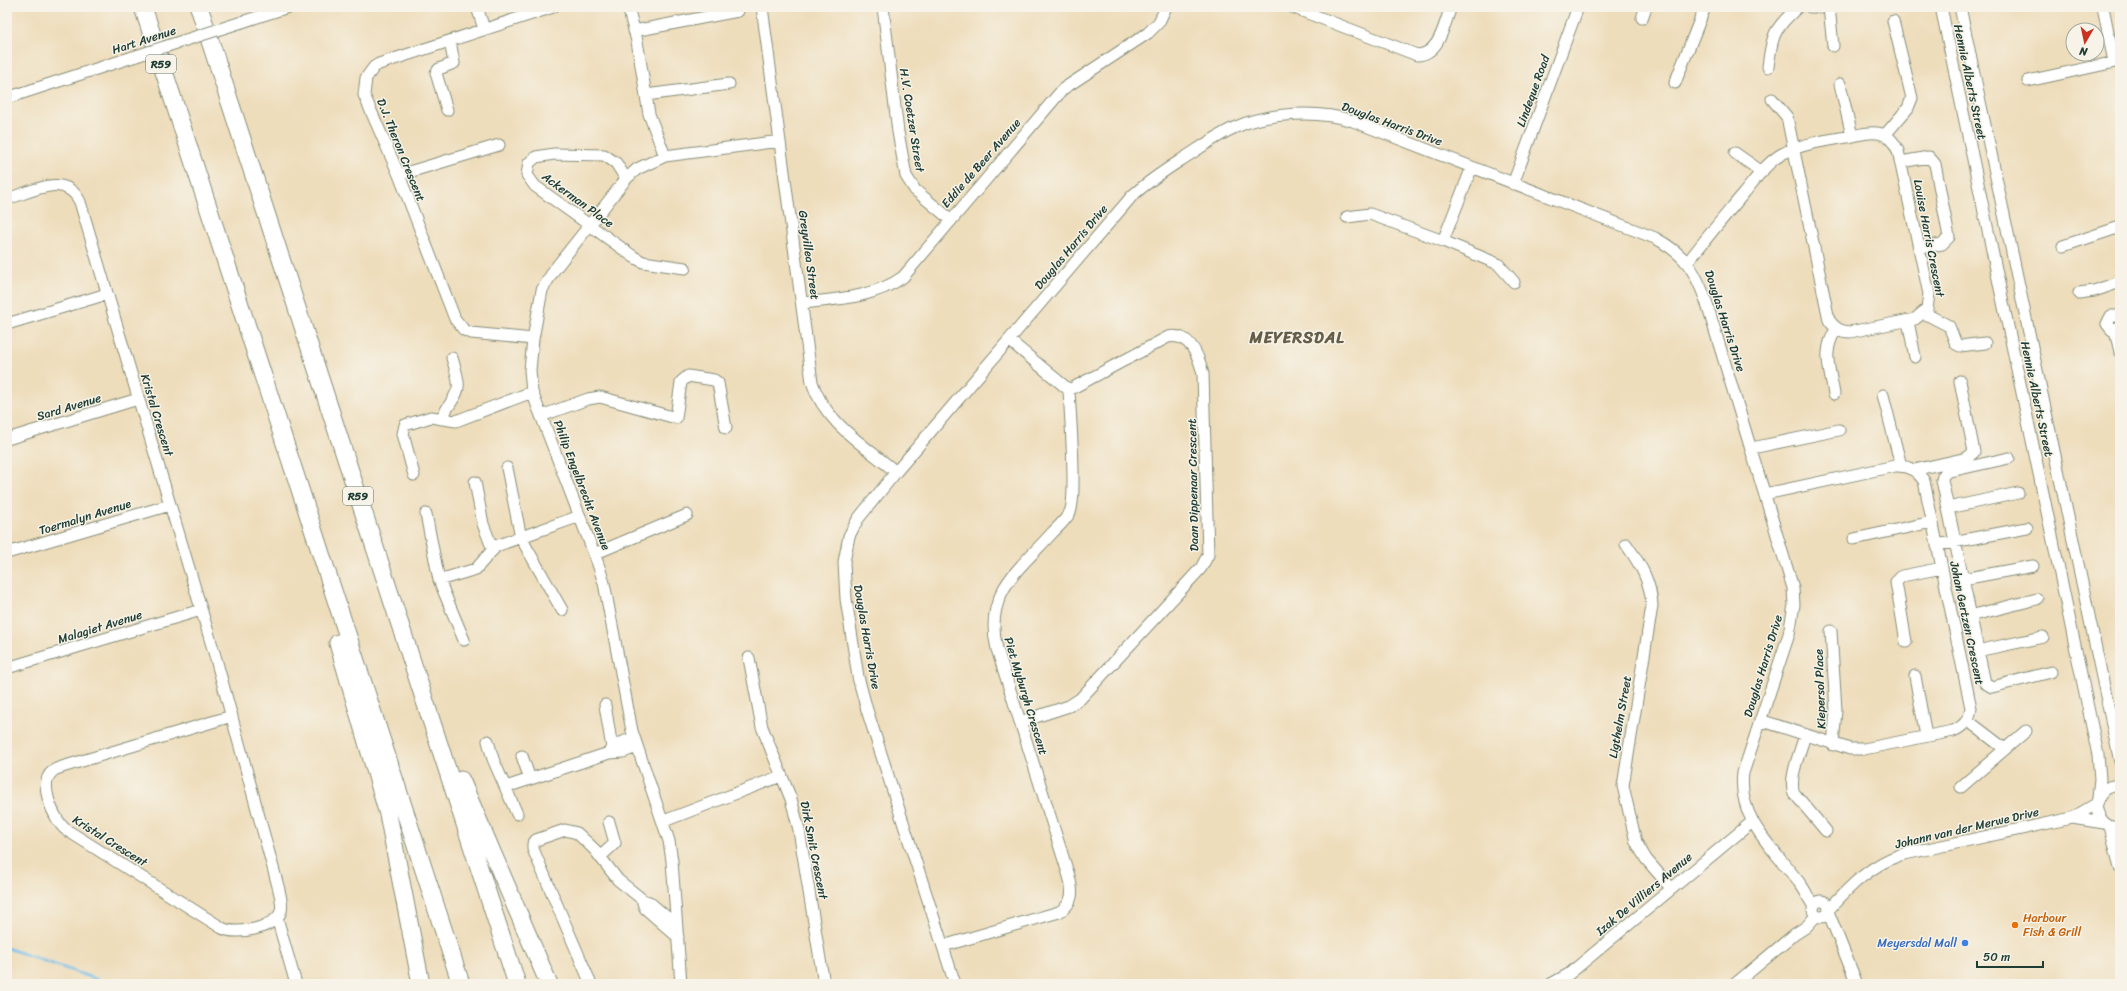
<svg xmlns="http://www.w3.org/2000/svg" width="2127" height="991" font-family="Sriracha,sans-serif">
	<style>
		.lines { fill: none; stroke-linecap: round; stroke-linejoin: round }
		.stream { stroke: #70c0eb; stroke-width: 2.5 }
		.minor-casing { stroke: #868d78; stroke-width: 13 }
		.highway-casing { stroke: #868d78; stroke-width: 19 }
		.minor { stroke: #fff; stroke-width: 11 }
		.highway { stroke: #fff; stroke-width: 17 }
		.minor-bridge-casing { stroke: #868d78; stroke-width: 13; stroke-linecap: butt }
		.minor-bridge { stroke: #fff; stroke-width: 11 }
		.food-dot { fill: #e8710a; stroke: #f7f3e8; stroke-width: 1.5 }
		.shop-dot { fill: #3f7fe0; stroke: #f7f3e8; stroke-width: 1.5 }
		.labels { text-anchor: middle; stroke-width: 3; stroke-linejoin: round; paint-order: stroke }
		.shield { fill: #f7f3e8; stroke: #60746a; stroke-width: 1 }
		.shield-label { font-size: 11px; font-weight: bold; fill: #1f3d34 }
		.street-label { font-size: 12px; fill: #1f3d34; stroke: #f7f3e8 }
		.food-label { font-size: 12px; fill: #c56008; stroke: #f7f3e8; text-anchor: start }
		.shop-label { font-size: 12px; fill: #366cbe; stroke: #f7f3e8; text-anchor: end }
		.district-label { font-size: 16px; font-weight: bold; letter-spacing: 1px; fill: #645e49; stroke: #f7f3e8 }
	</style>
	<rect width="100%" height="100%" fill="#f7f3e8"/>
	<filter id="ink" filterUnits="userSpaceOnUse"><feTurbulence type="fractalNoise" baseFrequency=".025" numOctaves="2"/><feDisplacementMap in="SourceGraphic" scale="8" xChannelSelector="R" yChannelSelector="G"/><feConvolveMatrix kernelMatrix="1 2 1 2 8 2 1 2 1" color-interpolation-filters="sRGB"/></filter>
	<filter id="wash" filterUnits="userSpaceOnUse"><feTurbulence type="fractalNoise" baseFrequency=".012" numOctaves="4" result="noise"/><feDisplacementMap in="SourceGraphic" scale="16" xChannelSelector="R" yChannelSelector="G"/><feGaussianBlur stdDeviation="0.9" result="paint"/><feColorMatrix in="noise" values="0 0 0 0 0 0 0 0 0 0 0 0 0 0 0 0 0 1.4 0 .05"/><feComposite in="paint" operator="in"/></filter>
	<g filter="url(#wash)">
		<rect width="100%" height="100%" fill="#edb"/>
		<g class="lines">
			<!-- stream -->
			<path class="stream" d="M7,948L110,984"/>
		</g>
	</g>
	<g filter="url(#ink)">
		<g class="lines">
			<!-- minor casing -->
			<g class="minor-casing">
				<path id="minor" d="M477,7L484,29
					M628,7L637,41L649,114L665,156
					M762,7L812,382C824,422 865,446 896,472
					M883,7L898,132L906,176L915,190L950,219
					M1292,7L1417,55C1440,54 1444,24 1451,7
					M1810,7H1831
					M1829,7L1833,46
					M1941,7L2098,755L2100,779L2098,797
					M1960,7L2120,762
					M2103,7L2114,62
					M1642,18L1646,7
					M242,22L288,7
					M634,31L738,11
					M1768,67C1772,34 1774,29 1798,7
					M2028,81L2120,61
					M1675,83L1705,7
					M1840,84L1852,136
					M646,95L729,84
					M7,98L136,56
					M447,110L436,73L439,69L454,63L450,41
					M1885,135L1908,108L1912,98L1893,21
					M1735,153L1762,172
					M1901,162L1929,157L1935,164L1949,237L1942,244L1919,248
					M1472,167L1443,241L1498,264L1514,282
					M399,175L499,145
					M626,179L616,163L604,155L554,154L536,157L529,163L527,175L535,186L634,257L643,262L685,268
					M1513,184L1578,7
					M7,199C32,192 65,171 80,202L216,659L278,886C280,894 283,904 281,911C276,928 236,936 222,928L65,829C54,819 37,783 53,771C55,769 59,768 62,767L232,716
					M1347,217L1370,214L1443,241
					M2063,246L2120,227
					M1688,262C1706,238 1725,216 1744,193C1755,180 1766,163 1782,154C1803,143 1829,140 1853,136C1873,131 1889,129 1898,151L1929,294L1927,309L1915,319L1850,332C1840,332 1834,328 1829,320L1787,117L1772,99
					M2079,293L2094,291L2120,282
					M802,303C836,299 874,298 903,277L1063,89L1148,33L1159,22L1166,7
					M1924,313L1949,326L1956,344L1960,346L1985,343
					M2120,316H2111L2107,324L2112,330L2120,328
					M1908,321L1915,357
					M7,324L107,294
					M2115,330L2120,352
					M533,339L471,333L464,330L455,319L399,175L364,95L366,78L374,67L379,64L553,7
					M1834,394C1830,369 1821,351 1837,328
					M1883,395L1901,466
					M541,416L588,399L600,397L676,418L681,382L688,376L714,380L718,383L726,428
					M441,419C458,388 464,395 452,358
					M7,439L138,399
					M1752,448L1839,430
					M2009,458L1946,472L1943,476L1942,480L1985,683L1992,687L2051,672
					M507,468L521,538L562,610
					M1914,470L1967,458L1974,452L1960,381
					M414,475L403,434L405,425L431,417L456,421L532,392
					M475,482L483,524L493,550
					M1948,508L2018,493
					M426,514L439,580
					M1854,539L1932,522
					M1626,544C1640,564 1651,581 1652,606L1623,786L1636,842L1646,859L1671,888
					M1937,545L2027,528
					M7,553L170,505
					M594,554L687,515
					M1963,579L2033,566
					M1970,616L2037,599
					M1831,631L1836,710L1833,745
					M464,640L439,580L476,569L496,546L580,516
					M1906,642L1896,582L1902,576L1942,568
					M1977,651L2043,637
					M749,658L762,727L791,799L799,830L824,984
					M7,668L201,610
					M1915,676L1926,736
					M605,705L612,748
					M1760,720L1850,749H1864L1953,731C1963,727 1970,719 1971,708L1924,481C1917,470 1908,465 1895,466L1765,494
					M1967,720L2005,749
					M1020,722L1069,706L1080,699L1201,568L1208,555L1203,374C1199,357 1190,332 1168,337L1069,390
					M1805,735C1801,750 1788,779 1794,793L1826,831
					M488,741L493,759L517,814
					M609,752C615,744 625,741 634,738
					M522,756L530,779
					M2120,786C2107,784 2100,793 2096,804C2097,817 2105,829 2120,827
					M506,787L609,753L623,752L637,747
					M1961,787L2026,731
					M2072,818L2096,804
					M664,821L781,776
					M2110,826L2120,868
					M600,857L615,843L609,822
					M1813 909a8 8 0 1 1 16 0a8 8 0 1 1-16 0Z
					M643,903L645,908L678,937
					M1830,908C1850,886 1871,865 1900,855L2072,818L2104,823
					M1829,914L1857,984
					M277,918L296,984
					M943,946L1059,912C1074,903 1073,892 1069,876L997,649C983,593 1019,570 1052,533C1058,527 1066,520 1070,512C1077,498 1070,411 1069,390L1009,340
					M591,984L533,849V844L536,840L565,830L577,833L594,849L618,880L643,900L649,902L676,925
					M681,984L672,861L669,841L632,731L604,583L598,564L532,392L530,370L533,339L542,290L554,270L626,179L637,169L665,156L780,141
					M955,984L867,710L858,677L846,599L844,562L849,536L858,519L896,472L1132,196C1147,182 1164,171 1181,160C1199,149 1217,135 1236,127C1270,112 1318,110 1353,121L1655,238C1685,254 1695,270 1706,301L1793,588L1794,605L1789,634L1743,773C1737,820 1775,850 1801,885C1806,891 1808,899 1814,906
					M1551,984L1569,974L1752,822
					M1735,984L1795,934L1806,927L1816,916"/>
			</g>
			<!-- highway casing -->
			<g class="highway-casing">
				<path id="highway" d="M143,7L461,984
					M199,7L517,984
					M338,643L388,814L421,984
					M461,780L549,984"/>
			</g>
			<!-- minor -->
			<use href="#minor" class="minor"/>
			<!-- highway -->
			<use href="#highway" class="highway"/>
			<!-- minor-bridge casing -->
			<g class="minor-bridge-casing">
				<path id="minor-bridge" d="M136,56L242,22"/>
			</g>
			<!-- minor-bridge -->
			<use href="#minor-bridge" class="minor-bridge"/>
		</g>
	</g>
	<!-- markers -->
	<circle class="food-dot" cx="2015" cy="925" r="4"/>
	<circle class="shop-dot" cx="1965" cy="943" r="4"/>
	<g class="labels">
		<!-- shield labels -->
		<g class="shield">
			<rect x="146" y="55" width="30" height="18" rx="3"/>
			<rect x="343" y="487" width="30" height="18" rx="3"/>
		</g>
		<g class="shield-label">
			<text x="161" y="68">R59</text>
			<text x="358" y="500">R59</text>
		</g>
		<!-- street labels -->
		<g class="street-label">
			<text transform="translate(144 40) rotate(-18)" y="4">Hart Avenue</text>
			<text transform="translate(1970 82) rotate(78)" y="4">Hennie Alberts Street</text>
			<text transform="translate(1533 91) rotate(-70)" y="4">Lindeque Road</text>
			<text transform="translate(912 120) rotate(81)" y="4">H.V. Coetzer Street</text>
			<text transform="translate(1392 124) rotate(20)" y="4">Douglas Harris Drive</text>
			<text transform="translate(401 150) rotate(68)" y="4">D.J. Theron Crescent</text>
			<text transform="translate(981 163) rotate(-49)" y="4">Eddie de Beer Avenue</text>
			<text transform="translate(578 200) rotate(36)" y="4">Ackerman Place</text>
			<text transform="translate(1929 238) rotate(79)" y="4">Louise Harris Crescent</text>
			<text transform="translate(1071 247) rotate(-50)" y="4">Douglas Harris Drive</text>
			<text transform="translate(809 255) rotate(82)" y="4">Greyvillea Street</text>
			<text transform="translate(1725 321) rotate(72)" y="4">Douglas Harris Drive</text>
			<text transform="translate(2037 399) rotate(78)" y="4">Hennie Alberts Street</text>
			<text transform="translate(69 407) rotate(-17)" y="4">Sard Avenue</text>
			<text transform="translate(157 415) rotate(73)" y="4">Kristal Crescent</text>
			<text transform="translate(582 485) rotate(69)" y="4">Philip Engelbrecht Avenue</text>
			<text transform="translate(1193 485) rotate(-91)" y="4">Daan Dippenaar Crescent</text>
			<text transform="translate(85 517) rotate(-17)" y="4">Toermalyn Avenue</text>
			<text transform="translate(1967 623) rotate(78)" y="4">Johan Gertzen Crescent</text>
			<text transform="translate(100 627) rotate(-17)" y="4">Malagiet Avenue</text>
			<text transform="translate(867 637) rotate(80)" y="4">Douglas Harris Drive</text>
			<text transform="translate(1763 666) rotate(-73)" y="4">Douglas Harris Drive</text>
			<text transform="translate(1820 689) rotate(-92)" y="4">Kiepersol Place</text>
			<text transform="translate(1026 696) rotate(73)" y="4">Piet Myburgh Crescent</text>
			<text transform="translate(1620 717) rotate(-80)" y="4">Ligthelm Street</text>
			<text transform="translate(1967 828) rotate(-13)" y="4">Johann van der Merwe Drive</text>
			<text transform="translate(110 841) rotate(32)" y="4">Kristal Crescent</text>
			<text transform="translate(814 850) rotate(79)" y="4">Dirk Smit Crescent</text>
			<text transform="translate(1644 894) rotate(-40)" y="4">Izak De Villiers Avenue</text>
		</g>
		<!-- food labels -->
		<g class="food-label">
			<text x="2023" y="922">Harbour<tspan x="2023" dy="14">Fish &amp; Grill</tspan></text>
		</g>
		<!-- shop labels -->
		<g class="shop-label">
			<text x="1957" y="947">Meyersdal Mall</text>
		</g>
		<!-- district labels -->
		<g class="district-label">
			<text x="1297" y="343">MEYERSDAL</text>
		</g>
	</g>
	<!-- margin -->
	<rect width="2127" height="991" fill="none" stroke="#f7f3e8" stroke-width="24"/>
	<!-- north arrow -->
	<g transform="translate(2085 42) rotate(189)"><circle r="19" fill="#f7f3e8" stroke="#a1aaa0"/>
	<path d="M0-3L7 15L0 10L-7 15Z" fill="#c8321e"/>
	<text y="-6" font-size="11" font-weight="bold" text-anchor="middle" fill="#1f3d34">N</text>
	</g>
	<!-- scale -->
	<path d="M1977 961v6h66v-6" fill="none" stroke="#1f3d34" stroke-width="2"/>
	<text x="1983" y="961" font-size="12" fill="#1f3d34" stroke="#f7f3e8" stroke-width="3" paint-order="stroke">50 m</text>
</svg>
